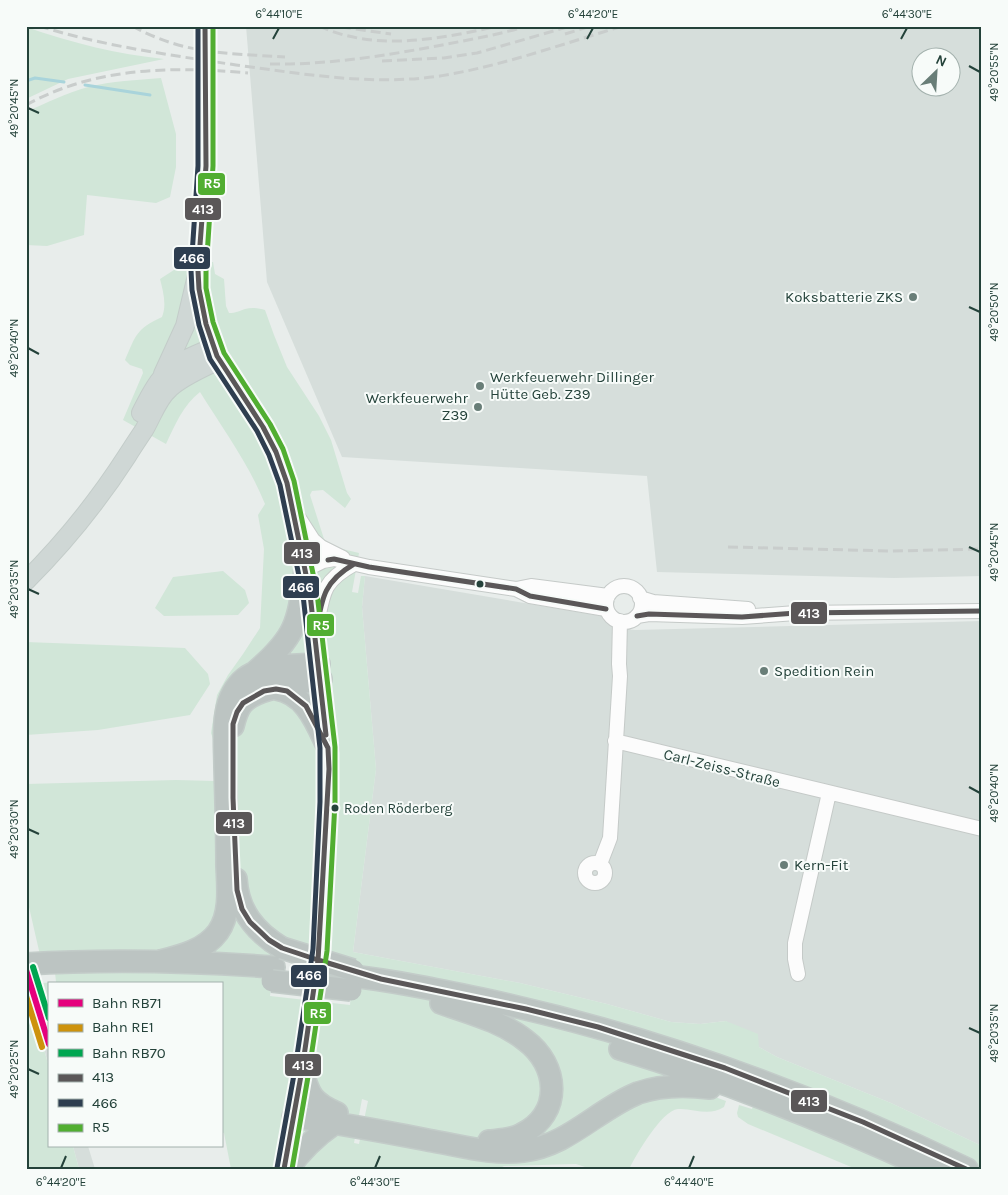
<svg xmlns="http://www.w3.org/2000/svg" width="1008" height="1195" font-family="Karla,sans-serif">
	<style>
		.built { fill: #d6dedb; fill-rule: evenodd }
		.green { fill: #d1e6d8; fill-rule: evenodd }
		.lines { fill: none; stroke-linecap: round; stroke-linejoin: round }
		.stream { stroke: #a9d4db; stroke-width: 3 }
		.minor-casing { stroke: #c5cac8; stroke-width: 16 }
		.major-casing { stroke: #c3ccc9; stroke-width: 20 }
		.highway-casing { stroke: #c3ccc9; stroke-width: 24 }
		.minor { stroke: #fcfcfc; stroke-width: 14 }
		.major { stroke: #cfd7d5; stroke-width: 18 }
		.highway { stroke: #bcc4c2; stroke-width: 21 }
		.rail { stroke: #c9cdcc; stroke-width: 3; stroke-dasharray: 10 5; stroke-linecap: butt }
		.major-bridge-casing { stroke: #c3ccc9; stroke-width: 20; stroke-linecap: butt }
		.highway-bridge-casing { stroke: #c3ccc9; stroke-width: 24; stroke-linecap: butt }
		.major-bridge { stroke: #cfd7d5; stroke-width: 18 }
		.highway-bridge { stroke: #bcc4c2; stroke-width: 21 }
		.bus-1-casing { stroke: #f7fbf9; stroke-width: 9 }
		.bus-2-casing { stroke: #f7fbf9; stroke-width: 9 }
		.bus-3-casing { stroke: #f7fbf9; stroke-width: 9 }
		.bus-1 { stroke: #5a5758; stroke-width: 5 }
		.bus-2 { stroke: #2e3e50; stroke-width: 5 }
		.bus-3 { stroke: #51ae31; stroke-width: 5 }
		.rail-1-casing { stroke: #f7fbf9; stroke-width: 10 }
		.rail-2-casing { stroke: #f7fbf9; stroke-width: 10 }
		.rail-3-casing { stroke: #f7fbf9; stroke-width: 10 }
		.rail-1 { stroke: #e5007d; stroke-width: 6 }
		.rail-2 { stroke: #cd920c; stroke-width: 6 }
		.rail-3 { stroke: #00a651; stroke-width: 6 }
		.ticks { fill: none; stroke: #24423a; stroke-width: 2 }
		.poi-dot { fill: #697e78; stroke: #f7fbf9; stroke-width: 2 }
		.bus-dot { fill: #24423a; stroke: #f7fbf9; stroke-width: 2 }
		.labels { text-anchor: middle; stroke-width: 4; stroke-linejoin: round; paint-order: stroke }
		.bus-label { font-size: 14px; fill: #24423a; stroke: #f7fbf9; text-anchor: start }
		.poi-label { font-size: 15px; fill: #24423a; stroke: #f7fbf9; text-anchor: start }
		.street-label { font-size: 15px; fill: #24423a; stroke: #f7fbf9 }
		.line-badge { stroke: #f7fbf9; stroke-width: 2 }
		.badge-label { font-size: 14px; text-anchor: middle; font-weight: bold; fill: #fff }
		.neatline { fill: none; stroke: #24423a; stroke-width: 2 }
		.ticks-label { font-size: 12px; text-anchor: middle; fill: #24423a }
	</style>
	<rect width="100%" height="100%" fill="#e8edeb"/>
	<!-- built -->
	<path class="built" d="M246,26H982V576L894,578L657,572L647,476L342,457L267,282ZM920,58H950V88H920Z
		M365,576L601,616L617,628L635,630L982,621V1146L891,1103L777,1057L759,1047L726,1021L700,1024L671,1022L607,1004L520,983L353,952L376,769L362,607Z
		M43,983L49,1003V1067L27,987Z
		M73,1146H88L95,1169H79Z"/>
	<!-- green -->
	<path class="green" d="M26,27C72,43 117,54 164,59L68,79L26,99Z
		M161,78L176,134V167L170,197L156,203L87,195L84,235L47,246L26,245V112C46,103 66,93 88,87C112,81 137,80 161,78Z
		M183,262H213L215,274L224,279L226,306L229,313C236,313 239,311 245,309C252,307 259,308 265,310L274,335L287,367L319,416L331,440L347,493L351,499L345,508L323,490L312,491L310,495L324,539L334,547L359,553L352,592L358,593L361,576H365L362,607L376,769L353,952L520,983L607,1004L671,1022L700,1024L726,1021L758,1034L759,1047L777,1057L891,1103L982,1146V1169H856L748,1124L738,1117L737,1113L739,1105L752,1109L765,1072L729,1059L715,1097L726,1101L724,1107C708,1117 694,1108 678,1109C661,1111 637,1154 629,1169H591L576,1164L504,1166L498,1169H231L224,1133L221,1132V984H49V1003L43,983L56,982L53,954L40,955L26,894V784L176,780L215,781L216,741L213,739L211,733L217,695L228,675L243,654L260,628L264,549L258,515L265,504C249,464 223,429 200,392C183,405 175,425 166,444L123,420L143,373L142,369L130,365L125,360C136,335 136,329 162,317C167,305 163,291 160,279L177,268ZM285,941L353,970L350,1005L270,996L274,967ZM362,1099L368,1101L359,1144L354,1143Z
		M223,571L245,590L249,603L238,615L164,616L155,608L173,577Z
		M26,642L185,648L208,674L210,684L190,715L98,730L26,735Z
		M26,987L49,1067V1146H73L79,1169H26Z"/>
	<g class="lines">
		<!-- stream -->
		<path class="stream" d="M26,81L35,78L64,82
			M85,85L150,95"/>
		<!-- minor casing -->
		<g class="minor-casing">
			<path id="minor" d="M295,512L313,540L321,547L343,558
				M305,570L323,561L334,559L369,567L516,589L530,596L606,609
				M606 604a18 18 0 1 1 36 0a18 18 0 1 1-36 0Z
				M516,589L531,586L608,596
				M640,598L653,602L748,609
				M637,616L649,614L742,617L796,613L982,611
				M317,625C323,592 323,581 354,564
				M615,741L982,829
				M585 873a10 10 0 1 1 20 0a10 10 0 1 1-20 0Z
				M600,864L610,838L620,676L619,664L620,621
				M798,974L795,959V943L829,793
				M284,1169L293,1117"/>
		</g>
		<!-- major casing -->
		<g class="major-casing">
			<path id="major" d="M198,271L199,289L206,324L217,356L263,427L276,452L287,483L305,570L316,634L328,748V802L320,950L293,1117
				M163,374L185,326L198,271L206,166L205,91
				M141,413C162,370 170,365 214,347
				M26,581C64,543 98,501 127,456C132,448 138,439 144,430C152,417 157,399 170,388C183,376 203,368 219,360"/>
		</g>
		<!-- highway casing -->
		<g class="highway-casing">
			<path id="highway" d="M256,671C298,635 298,621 305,570
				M276,689C306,694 316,723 328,748
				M233,726C235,718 237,710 242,704C256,687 300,684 321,679
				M236,879C238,911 255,932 282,948
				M161,961C181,956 205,950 218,932C231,914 228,887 227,866C227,833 226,800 225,767C225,750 223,732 226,714C228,701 234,687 245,678C265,663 295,666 319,664
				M26,964C110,959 190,961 274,967
				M352,976C396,981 439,990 482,999C650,1035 812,1094 967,1169
				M441,1003C469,1013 501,1021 525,1040C559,1065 563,1113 522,1134C512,1140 500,1140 489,1141
				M620,1049C726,1081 829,1123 929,1169
				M302,1070C309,1095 312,1102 337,1113
				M293,1117C340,1123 386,1132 433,1141C462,1146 493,1155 523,1151C568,1146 598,1109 638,1093C661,1085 685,1085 710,1088
				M288,1169C302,1149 316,1136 335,1123"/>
		</g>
		<!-- minor -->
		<use href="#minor" class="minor"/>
		<!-- major -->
		<use href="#major" class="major"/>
		<!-- highway -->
		<use href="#highway" class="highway"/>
		<!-- rail -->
		<path class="rail" d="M39,26C103,46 170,55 236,65C304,74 371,86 440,76C502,66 562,44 623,26
			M132,26C186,55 226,53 285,57
			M319,26C375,52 441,39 498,26
			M341,27L391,34
			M565,34L591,26
			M382,61L444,58L477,53L571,26
			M270,64C326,65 383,56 437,46C467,40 498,35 527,26
			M26,105C95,67 172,66 248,73
			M728,547L892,551L982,549"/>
		<!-- major-bridge casing -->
		<g class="major-bridge-casing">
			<path id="major-bridge" d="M205,91V26"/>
		</g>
		<!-- highway-bridge casing -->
		<g class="highway-bridge-casing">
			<path id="highway-bridge" d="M282,948L353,970
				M272,981L351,990"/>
		</g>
		<!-- major-bridge -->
		<use href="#major-bridge" class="major-bridge"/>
		<!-- highway-bridge -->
		<use href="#highway-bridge" class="highway-bridge"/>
		<!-- bus-1 casing -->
		<g class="bus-1-casing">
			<path id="bus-1" d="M205,26L206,166L198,271L199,289L206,324L217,356L263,427L276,452L287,483L310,594L326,735
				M328,560L334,559L369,567L516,589L530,596L606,609
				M637,616L649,614L742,617L796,613L982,611
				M317,628C322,596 325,581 354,564
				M276,689L287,691L306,706L328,748L329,769L318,960L282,948L269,940L250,922L242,909L237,890L233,798V724L237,712L243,703L264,691Z
				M318,960L381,979L526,1009L598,1027L725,1068L863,1122L966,1169
				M284,1169L302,1070L318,960"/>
		</g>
		<!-- bus-2 casing -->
		<g class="bus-2-casing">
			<path id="bus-2" d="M198,26V166L191,270L192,290L199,325L210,359L257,431L269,455L280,485L303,595L320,748V802L313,949L295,1069L277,1168"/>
		</g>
		<!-- bus-3 casing -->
		<g class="bus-3-casing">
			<path id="bus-3" d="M213,26V166L206,271V288L213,322L224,353L270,424L283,449L294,481L317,593L335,747V802L327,951L309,1071L292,1169"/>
		</g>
		<!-- bus-1 -->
		<use href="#bus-1" class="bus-1"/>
		<!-- bus-2 -->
		<use href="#bus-2" class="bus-2"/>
		<!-- bus-3 -->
		<use href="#bus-3" class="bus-3"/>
		<!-- rail-1 casing -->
		<g class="rail-1-casing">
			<path id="rail-1" d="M26,970L49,1044"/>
		</g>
		<!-- rail-2 casing -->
		<g class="rail-2-casing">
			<path id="rail-2" d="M26,996L42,1047"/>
		</g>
		<!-- rail-3 casing -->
		<g class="rail-3-casing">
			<path id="rail-3" d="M33,967L49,1018"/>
		</g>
		<!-- rail-1 -->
		<use href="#rail-1" class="rail-1"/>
		<!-- rail-2 -->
		<use href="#rail-2" class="rail-2"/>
		<!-- rail-3 -->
		<use href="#rail-3" class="rail-3"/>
	</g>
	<!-- ticks -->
	<path class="ticks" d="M273,39L279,28M587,39L593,28M901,39L907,28M969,66L980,72M28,108L39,113M969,307L980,312M28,348L39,354M969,547L980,552M28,589L39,594M969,787L980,793M28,829L39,834M969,1028L980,1033M28,1069L39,1074M61,1168L66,1156M375,1168L380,1156M689,1168L694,1156"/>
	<!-- markers -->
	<g class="poi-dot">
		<circle cx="913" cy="297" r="5"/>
		<circle cx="480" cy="386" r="5"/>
		<circle cx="478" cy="407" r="5"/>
		<circle cx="764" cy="671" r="5"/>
		<circle cx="784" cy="865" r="5"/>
	</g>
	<g class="bus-dot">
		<circle cx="480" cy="584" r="4.5"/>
		<circle cx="335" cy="808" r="4.5"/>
	</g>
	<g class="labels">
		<!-- bus labels -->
		<g class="bus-label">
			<text x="344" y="813">Roden Röderberg</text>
		</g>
		<!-- poi labels -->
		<g class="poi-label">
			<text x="903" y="302" text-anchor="end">Koksbatterie ZKS</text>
			<text x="490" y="382">Werkfeuerwehr Dillinger<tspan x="490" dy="17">Hütte Geb. Z39</tspan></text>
			<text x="468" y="403" text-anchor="end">Werkfeuerwehr<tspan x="468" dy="17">Z39</tspan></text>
			<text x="774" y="676">Spedition Rein</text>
			<text x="794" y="870">Kern-Fit</text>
		</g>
		<!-- street labels -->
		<g class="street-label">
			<text transform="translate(722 768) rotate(14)" y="5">Carl-Zeiss-Straße</text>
		</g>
	</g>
	<g class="line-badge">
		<rect x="197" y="172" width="29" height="24" rx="5" fill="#51ae31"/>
		<rect x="184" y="197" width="38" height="24" rx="5" fill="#5a5758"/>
		<rect x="173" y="246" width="38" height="24" rx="5" fill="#2e3e50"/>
		<rect x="283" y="541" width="38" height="24" rx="5" fill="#5a5758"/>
		<rect x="282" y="575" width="38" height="24" rx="5" fill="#2e3e50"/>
		<rect x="790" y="601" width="38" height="24" rx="5" fill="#5a5758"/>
		<rect x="306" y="613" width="29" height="24" rx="5" fill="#51ae31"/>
		<rect x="215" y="811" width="38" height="24" rx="5" fill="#5a5758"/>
		<rect x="290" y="964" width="38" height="24" rx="5" fill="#2e3e50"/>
		<rect x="303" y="1001" width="29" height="24" rx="5" fill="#51ae31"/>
		<rect x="284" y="1053" width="38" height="24" rx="5" fill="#5a5758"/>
		<rect x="790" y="1089" width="38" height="24" rx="5" fill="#5a5758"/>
	</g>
	<g class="badge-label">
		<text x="212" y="188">R5</text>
		<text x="203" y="214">413</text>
		<text x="192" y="263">466</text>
		<text x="302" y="558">413</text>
		<text x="301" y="592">466</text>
		<text x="809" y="618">413</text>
		<text x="321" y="630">R5</text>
		<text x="234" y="828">413</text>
		<text x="309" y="980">466</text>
		<text x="318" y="1018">R5</text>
		<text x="303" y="1070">413</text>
		<text x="809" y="1106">413</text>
	</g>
	<!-- border -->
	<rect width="1008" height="1195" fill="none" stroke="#f7fbf9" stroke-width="55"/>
	<!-- legend -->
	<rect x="48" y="982" width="175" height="165" fill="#f7fbf9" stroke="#a3b1ad"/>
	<rect x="58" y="999" width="25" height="8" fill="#e5007d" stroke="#a3b1ad"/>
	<text x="92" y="1008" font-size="15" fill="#24423a">Bahn RB71</text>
	<rect x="58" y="1024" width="25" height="8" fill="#cd920c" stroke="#a3b1ad"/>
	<text x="92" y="1032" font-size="15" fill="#24423a">Bahn RE1</text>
	<rect x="58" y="1049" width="25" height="8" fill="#00a651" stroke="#a3b1ad"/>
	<text x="92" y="1058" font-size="15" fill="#24423a">Bahn RB70</text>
	<rect x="58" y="1074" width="25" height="8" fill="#5a5758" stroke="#a3b1ad"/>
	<text x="92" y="1082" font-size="15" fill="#24423a">413</text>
	<rect x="58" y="1099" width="25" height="8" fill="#2e3e50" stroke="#a3b1ad"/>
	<text x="92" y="1108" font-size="15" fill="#24423a">466</text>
	<rect x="58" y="1124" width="25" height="8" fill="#51ae31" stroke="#a3b1ad"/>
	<text x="92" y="1132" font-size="15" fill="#24423a">R5</text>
	<!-- north arrow -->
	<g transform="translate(936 72) rotate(25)"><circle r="24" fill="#f7fbf9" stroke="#a3b1ad"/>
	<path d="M0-4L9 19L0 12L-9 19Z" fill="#697e78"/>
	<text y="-8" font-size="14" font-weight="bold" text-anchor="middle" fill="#24423a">N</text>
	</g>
	<rect x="28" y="28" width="952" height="1140" class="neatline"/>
	<g class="ticks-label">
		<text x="279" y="18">6°44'10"E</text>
		<text x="593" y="18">6°44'20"E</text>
		<text x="907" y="18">6°44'30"E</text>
		<text transform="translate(994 72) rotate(-90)" y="4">49°20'55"N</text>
		<text transform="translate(14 108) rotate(-90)" y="4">49°20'45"N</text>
		<text transform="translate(994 312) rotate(-90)" y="4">49°20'50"N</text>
		<text transform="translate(14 348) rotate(-90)" y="4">49°20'40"N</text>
		<text transform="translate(994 552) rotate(-90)" y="4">49°20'45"N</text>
		<text transform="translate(14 589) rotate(-90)" y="4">49°20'35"N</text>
		<text transform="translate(994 793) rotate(-90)" y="4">49°20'40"N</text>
		<text transform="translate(14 829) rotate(-90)" y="4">49°20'30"N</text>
		<text transform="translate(994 1033) rotate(-90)" y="4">49°20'35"N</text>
		<text transform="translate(14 1069) rotate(-90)" y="4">49°20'25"N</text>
		<text x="61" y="1186">6°44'20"E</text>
		<text x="375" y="1186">6°44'30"E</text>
		<text x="689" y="1186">6°44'40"E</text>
	</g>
</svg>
